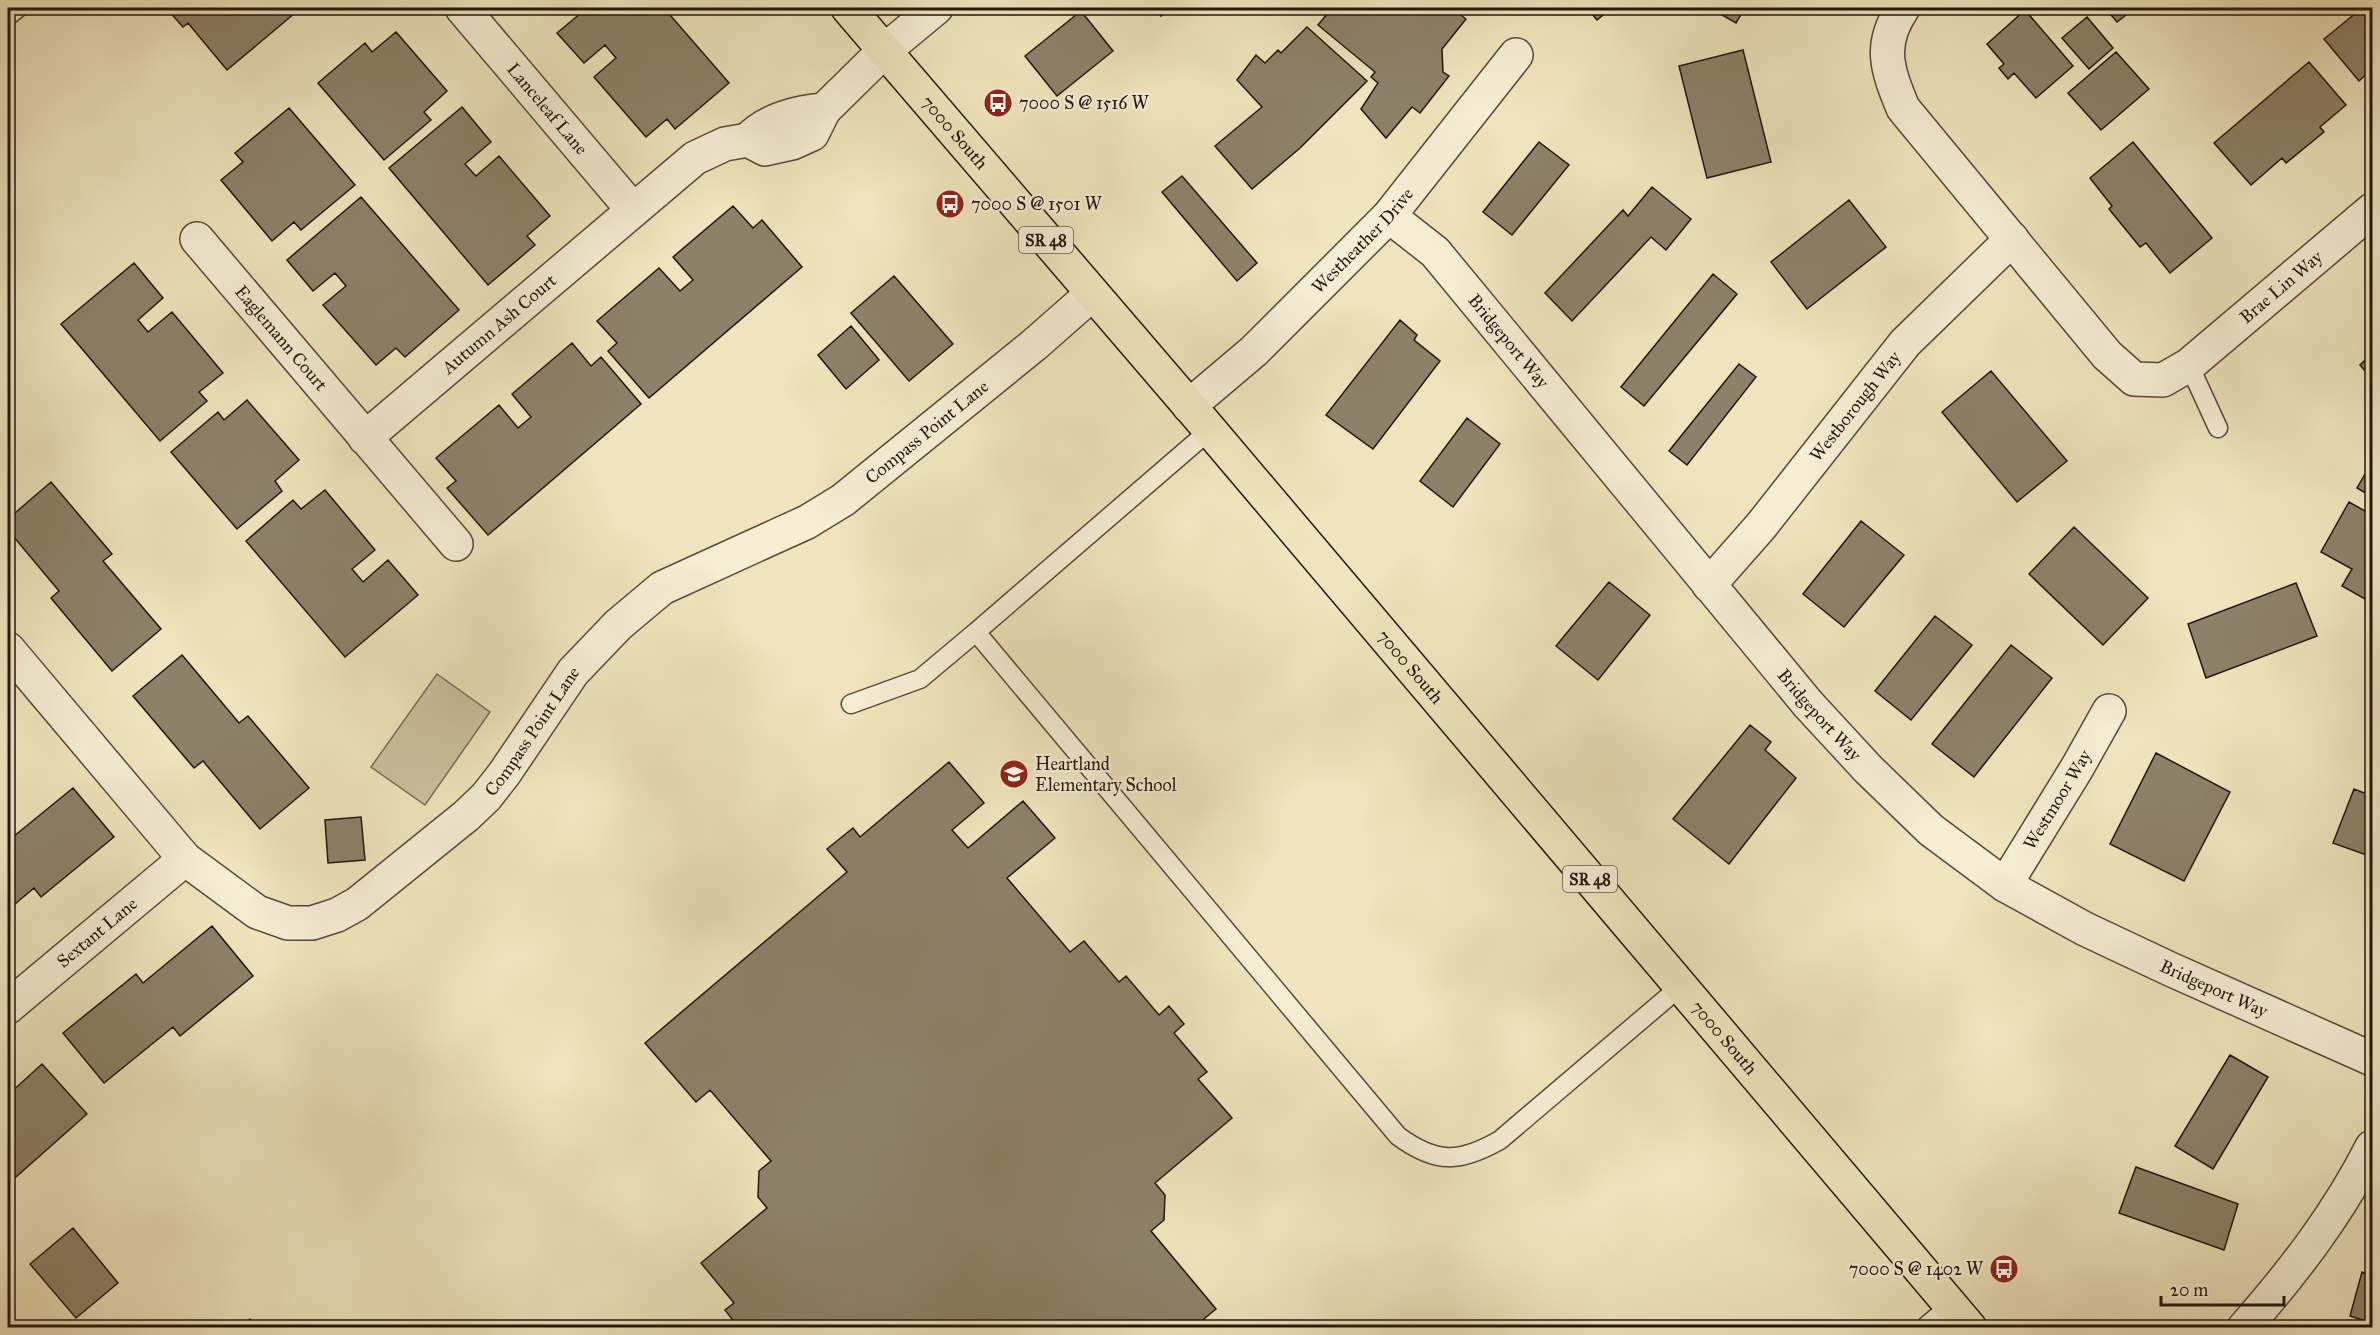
<svg xmlns="http://www.w3.org/2000/svg" width="2380" height="1335" font-family="'IM FELL Great Primer',serif">
	<style>
		.green { fill: #ccc19f; stroke: #786b56; stroke-width: 1.5 }
		.building { fill: #8d8169; stroke: #23150e; stroke-width: 1.5 }
		.lines { fill: none; stroke-linecap: round; stroke-linejoin: round }
		.service-casing { stroke: #56493a; stroke-width: 21 }
		.minor-casing { stroke: #56493a; stroke-width: 36 }
		.primary-casing { stroke: #23150e; stroke-width: 36 }
		.service { stroke: #f5edd4; stroke-width: 18 }
		.minor { stroke: #f5edd4; stroke-width: 33 }
		.primary { stroke: #efe4bd; stroke-width: 33 }
		.labels { text-anchor: middle; stroke-width: 4.5; stroke-linejoin: round; paint-order: stroke }
		.shield { fill: #f5edd4; stroke: #625649; stroke-width: 1.5 }
		.shield-label { font-size: 16px; font-weight: bold; fill: #23150e }
		.poi-label { font-size: 18px; fill: #23150e; stroke: #f5edd4; text-anchor: start }
		.street-label { font-size: 18px; fill: #23150e; stroke: #f5edd4 }
	</style>
	<rect width="100%" height="100%" fill="#efe4bd"/>
	<filter id="stains"><feTurbulence type="fractalNoise" baseFrequency=".00333" numOctaves="4"/><feColorMatrix values="0 0 0 0 .2 0 0 0 0 .09 0 0 0 0 .02 0 0 0 .5 -.17"/></filter>
	<radialGradient id="worn" r=".72"><stop offset=".6" stop-color="#630" stop-opacity="0"/><stop offset="1" stop-color="#630" stop-opacity=".3"/></radialGradient>
	<!-- green -->
	<path class="green" d="M437,674L490,712L425,805L371,767Z"/>
	<!-- building -->
	<path class="building" d="M166,8H301L227,70L188,23L183,27Z
		M587,8H664L729,83L675,129L667,119L646,137L594,77L616,58L605,45L584,63L557,33Z
		M1153,8H1171L1161,16Z
		M1332,8H1452L1466,19L1442,49L1443,72L1449,76L1420,113L1412,107L1386,138L1361,109L1378,83L1371,77L1375,72L1318,25Z
		M1587,8H1612L1597,20Z
		M1710,8H1745L1736,23Z
		M2105,8H2135L2117,22Z
		M2362,8H2372V69L2359,81L2324,39Z
		M2025,10L2073,66L2036,98L2014,73L2008,79L1999,68L2004,64L1987,44Z
		M1081,11L1113,51L1057,96L1025,56Z
		M2087,17L2113,48L2089,69L2062,38Z
		M1307,27L1367,81L1300,148L1252,189L1215,146L1262,107L1237,80L1256,55L1265,63L1278,50L1281,53Z
		M396,32L447,91L424,112L431,120L384,160L318,83L365,43L372,52Z
		M1743,50L1771,162L1707,178L1679,66Z
		M2116,52L2149,89L2101,130L2068,93Z
		M2309,62L2346,105L2320,127L2324,132L2286,163L2282,158L2251,185L2214,143Z
		M462,107L491,142L465,164L476,176L499,156L550,216L527,236L535,245L488,285L389,168Z
		M289,108L355,185L301,230L294,222L272,241L221,180L243,162L235,153Z
		M1539,142L1569,165L1512,235L1483,212Z
		M2133,142L2212,238L2170,273L2146,243L2140,247L2109,209L2112,206L2090,178Z
		M1182,176L1257,263L1237,281L1162,192Z
		M1652,187L1691,219L1666,250L1651,237L1572,321L1545,293L1623,210L1628,216Z
		M361,197L459,310L405,357L396,348L376,365L323,305L346,286L335,273L313,291L287,260Z
		M1849,200L1886,247L1807,309L1771,262Z
		M733,206L753,228L762,220L802,267L649,398L608,351L617,343L597,321L659,268L680,291L693,280L673,257Z
		M134,263L163,298L138,320L148,332L172,312L223,373L199,392L207,401L160,441L61,324Z
		M1713,274L1737,294L1644,406L1621,387Z
		M894,276L953,344L909,381L851,313Z
		M1400,320L1417,335L1414,340L1440,361L1373,449L1326,415Z
		M851,326L879,360L846,389L818,355Z
		M572,343L591,366L601,357L641,404L488,535L447,488L456,481L436,458L499,405L518,428L531,417L512,394Z
		M2372,353V379L2360,365Z
		M1739,364L1756,377L1687,465L1669,451Z
		M1991,371L2067,461L2017,502L1942,412Z
		M247,400L299,460L275,481L282,491L237,529L171,452L218,412L224,420Z
		M1467,418L1500,444L1453,507L1420,481Z
		M2372,462V497L2357,488Z
		M51,482L112,554L103,561L161,629L112,671L51,598L59,591L8,530V519Z
		M325,490L375,550L352,569L363,582L388,560L418,595L345,657L246,541L293,500L301,509Z
		M2372,499V603L2342,586L2352,569L2321,552L2349,502L2365,511Z
		M1861,521L1904,555L1844,627L1803,594Z
		M2074,527L2148,598L2103,645L2029,574Z
		M1609,582L1650,615L1598,680L1556,646Z
		M2296,583L2317,636L2206,678L2188,624Z
		M1935,616L1972,645L1911,720L1875,691Z
		M2011,645L2052,678L1974,777L1932,744Z
		M182,655L239,723L248,716L309,788L260,829L203,761L194,768L133,696Z
		M1750,725L1771,742L1765,750L1796,778L1729,864L1673,819Z
		M2156,753L2230,792L2184,881L2110,844Z
		M949,762L984,803L952,830L968,848L1023,801L1055,838L1007,878L1070,952L1084,941L1119,982L1126,976L1159,1015L1169,1006L1184,1024L1174,1033L1207,1072L1198,1079L1232,1118L1155,1183L1165,1195L1164,1220L1151,1231L1216,1309L1193,1328H739L725,1310L734,1303L701,1263L767,1208L758,1197L759,1171L771,1161L710,1090L696,1102L645,1043L847,872L827,849L853,828L860,837Z
		M73,788L114,837L41,897L34,888L8,910V841Z
		M2354,789L2372,796V857L2333,843Z
		M361,817L365,860L328,863L325,820Z
		M212,926L253,976L180,1036L173,1027L104,1083L63,1033L136,974L143,983Z
		M2230,1055L2268,1077L2213,1169L2175,1146Z
		M42,1064L87,1114L8,1184V1095Z
		M2136,1167L2238,1204L2224,1250L2119,1213Z
		M73,1228L118,1283L76,1318L30,1264Z
		M2362,1272L2372,1276V1323L2350,1316Z
		M250,1319L258,1328H241Z"/>
	<g class="lines">
		<!-- service casing -->
		<g class="service-casing">
			<path id="service" d="M8,16L18,8
				M2189,365L2218,428
				M1210,430L976,632L1398,1136C1436,1164 1460,1163 1500,1140L1681,986
				M851,704L920,679L976,632
				M1924,1328L1951,1305"/>
		</g>
		<!-- minor casing -->
		<g class="minor-casing">
			<g id="minor">
				<path id="s1" d="M462,8L633,210"/>
				<path id="s2" d="M1903,8C1878,45 1887,69 1903,108L2107,355L2134,379L2163,380L2189,365L2372,210"/>
				<path d="M748,140C766,120 797,112 824,110"/>
				<path id="s3" d="M1389,216L1435,252L1808,704L1868,769L1931,830L2005,885L2085,929L2170,969L2372,1059"/>
				<path id="s4" d="M197,239L456,544"/>
				<path id="s5" d="M1189,406L1254,351L1389,216L1516,55"/>
				<path id="s6" d="M365,438L695,158L725,144L748,140L765,149L792,143L812,134L824,110L884,51L936,8"/>
				<path id="s7" d="M1709,585L1761,526L1905,343L2012,239"/>
				<path id="s8" d="M8,649L185,859L257,912L288,923H312L337,915L357,904L466,816L486,797L504,774L573,672L618,625L662,588L807,522L843,500L1034,345L1092,294"/>
				<path id="s9" d="M2005,885L2077,768L2109,711"/>
				<path id="s10" d="M8,1007L185,859"/>
				<path d="M2244,1328C2294,1271 2338,1214 2372,1147"/>
			</g>
		</g>
		<!-- primary casing -->
		<g class="primary-casing">
			<g id="primary">
				<path id="s11" d="M848,8L1210,430L1970,1328"/>
			</g>
		</g>
		<!-- service -->
		<use href="#service" class="service"/>
		<!-- minor -->
		<use href="#minor" class="minor"/>
		<!-- primary -->
		<use href="#primary" class="primary"/>
	</g>
	<!-- icons -->
	<defs>
		<g id="bus-disc" transform="scale(1.5)"><circle r="9.5" fill="#8f2418" stroke="#f5edd4"/><path d="M-5-6H5V4H4V6H2V4H-2V6H-4V4H-5ZM-3.5-4V0h7V-4ZM-3.5 1.2v1.5H-2V1.2ZM2 1.2v1.5H3.5V1.2Z" fill="#fff"/></g>
		<g id="school-disc" transform="scale(1.5)"><circle r="9.5" fill="#8f2418" stroke="#f5edd4"/><path d="M0-5L7-2L0 1L-7-2ZM-4 1L0 2.5L4 1V4Q0 6-4 4Z" fill="#fff"/></g>
	</defs>
	<g fill-rule="evenodd">
		<use href="#bus-disc" x="998" y="103"/>
		<use href="#bus-disc" x="950" y="204"/>
		<use href="#school-disc" x="1014" y="774"/>
		<use href="#bus-disc" x="2004" y="1269"/>
	</g>
	<g class="labels">
		<!-- shield labels -->
		<g class="shield">
			<rect x="1019" y="227" width="54" height="26" rx="4.5"/>
			<rect x="1563" y="866" width="54" height="26" rx="4.5"/>
		</g>
		<g class="shield-label">
			<text x="1046" y="246">SR 48</text>
			<text x="1590" y="885">SR 48</text>
		</g>
		<!-- poi labels -->
		<g class="poi-label">
			<text x="1019" y="109">7000 S @ 1516 W</text>
			<text x="971" y="210">7000 S @ 1501 W</text>
			<text x="1035" y="770">Heartland<tspan x="1035" dy="21">Elementary School</tspan></text>
			<text x="1983" y="1275" text-anchor="end">7000 S @ 1402 W</text>
		</g>
		<!-- street labels -->
		<g class="street-label">
			<text dy="6" stroke="none"><textPath href="#s1" startOffset="132">Lanceleaf Lane</textPath></text>
			<text dy="6" stroke="none"><textPath href="#s11" startOffset="164">7000 South</textPath></text>
			<text dy="6" stroke="none"><textPath href="#s5" startOffset="240">Westheather Drive</textPath></text>
			<text dy="6" stroke="none"><textPath href="#s2" startOffset="642">Brae Lin Way</textPath></text>
			<text dy="6" stroke="none"><textPath href="#s6" startOffset="176">Autumn Ash Court</textPath></text>
			<text dy="6" stroke="none"><textPath href="#s4" startOffset="130">Eaglemann Court</textPath></text>
			<text dy="6" stroke="none"><textPath href="#s3" startOffset="174">Bridgeport Way</textPath></text>
			<text dy="6" stroke="none"><textPath href="#s7" startOffset="231">Westborough Way</textPath></text>
			<text dy="6" stroke="none"><textPath href="#s8" startOffset="1222">Compass Point Lane</textPath></text>
			<text dy="6" stroke="none"><textPath href="#s11" startOffset="866">7000 South</textPath></text>
			<text dy="6" stroke="none"><textPath href="#s3" startOffset="660">Bridgeport Way</textPath></text>
			<text dy="6" stroke="none"><textPath href="#s8" startOffset="718">Compass Point Lane</textPath></text>
			<text dy="6" stroke="none"><textPath href="#s9" startOffset="100">Westmoor Way</textPath></text>
			<text dy="6" stroke="none"><textPath href="#s10" startOffset="116">Sextant Lane</textPath></text>
			<text dy="6" stroke="none"><textPath href="#s3" startOffset="1146">Bridgeport Way</textPath></text>
			<text dy="6" stroke="none"><textPath href="#s11" startOffset="1352">7000 South</textPath></text>
		</g>
	</g>
	<!-- margin -->
	<rect width="2380" height="1335" fill="none" stroke="#efe4bd" stroke-width="30"/>
	<rect x="9" y="9" width="2362" height="1317" fill="none" stroke="#23150e" stroke-width="3"/>
	<rect x="15" y="15" width="2350" height="1305" fill="none" stroke="#23150e" stroke-width="1.5"/>
	<!-- scale -->
	<path d="M2161 1296v9h123v-9" fill="none" stroke="#23150e" stroke-width="3"/>
	<text x="2170" y="1296" font-size="18" fill="#23150e" stroke="#f5edd4" stroke-width="4.5" paint-order="stroke">20 m</text>
	<rect width="100%" height="100%" filter="url(#stains)"/>
	<rect width="100%" height="100%" fill="url(#worn)"/>
</svg>
